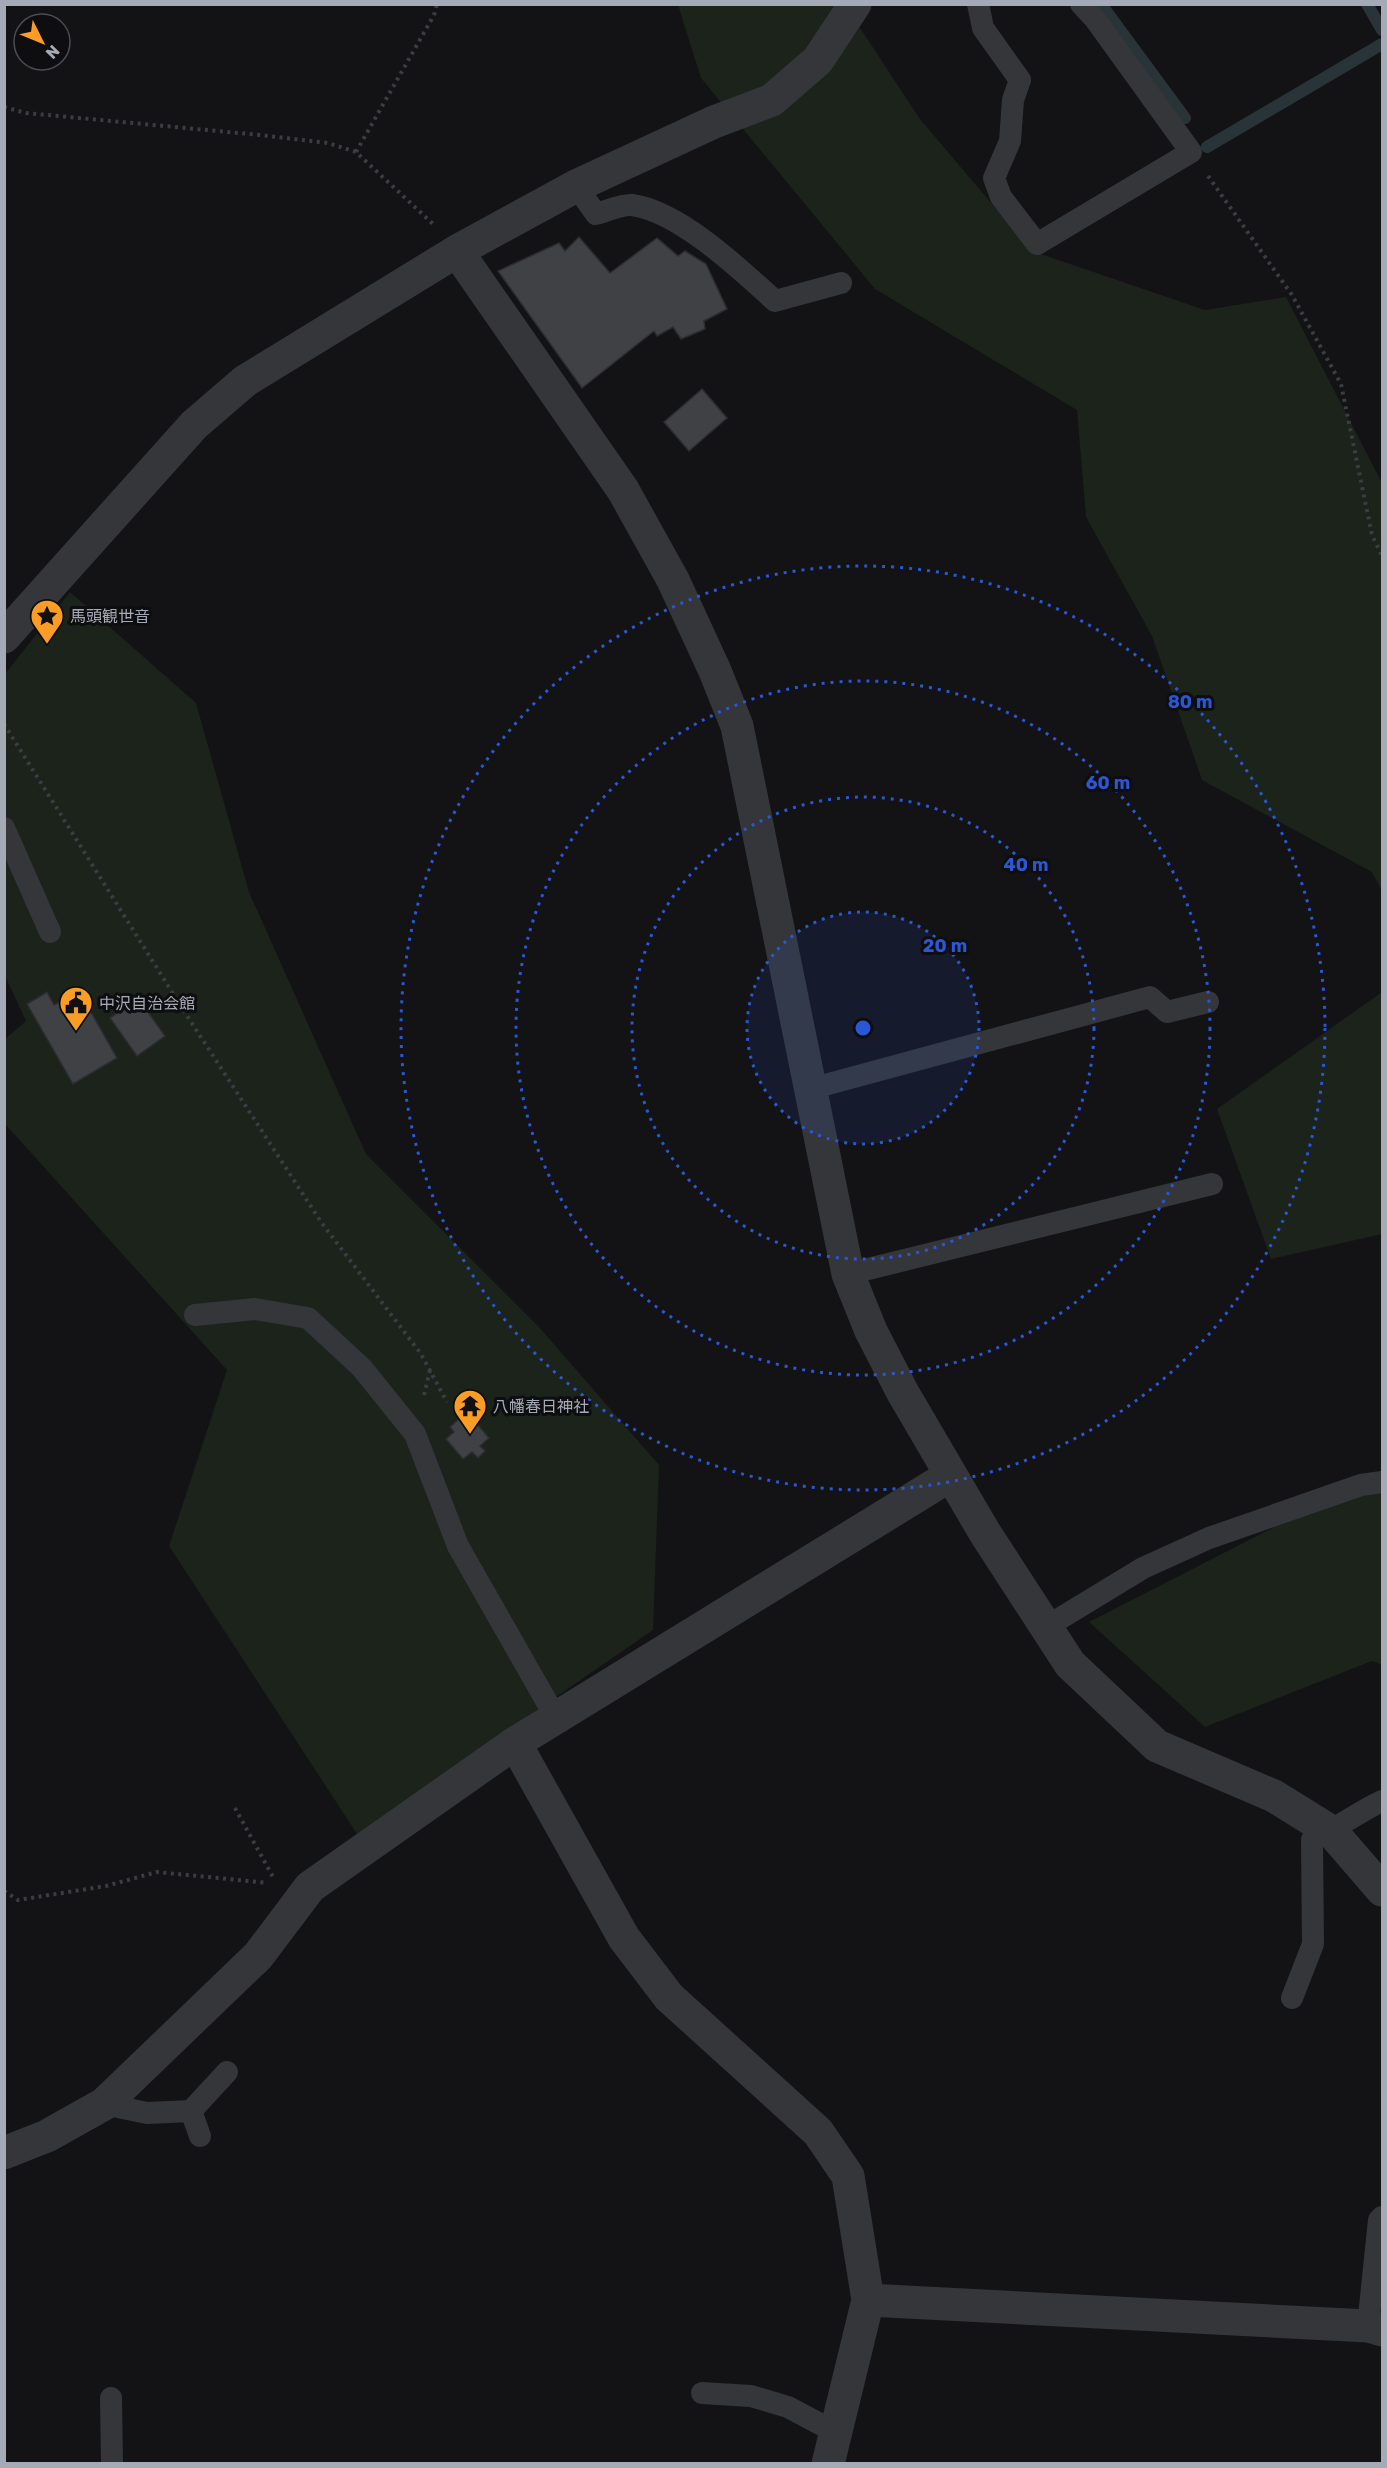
<svg xmlns="http://www.w3.org/2000/svg" width="1387" height="2468" font-family="Rubik,'Noto Sans JP',sans-serif">
	<style>
		.green { fill: #1b231b }
		.lines { fill: none; stroke-linecap: round; stroke-linejoin: round }
		.stream { stroke: #293439; stroke-width: 12 }
		.building { fill: #3f4145; stroke: #2d2d31; stroke-width: 1.5 }
		.path { stroke: #3a3d41; stroke-width: 4; stroke-dasharray: 3 4.5; stroke-linecap: butt }
		.service { stroke: #34363a; stroke-width: 22 }
		.minor { stroke: #34363a; stroke-width: 33 }
		.tertiary { stroke: #34363a; stroke-width: 33 }
		.ring { fill: none; stroke: #2a57d5; stroke-width: 3; stroke-dasharray: 3 6 }
		.labels { text-anchor: middle; stroke-width: 6; stroke-linejoin: round; paint-order: stroke }
		.poi-label { font-size: 16px; fill: #a4abb6; stroke: #0e0e10; text-anchor: start }
		.centre { fill: #2a57d5; stroke: #0e0e10; stroke-width: 3 }
		.ring-label { font-size: 18px; text-anchor: middle; font-weight: bold; fill: #2a57d5; stroke: #0e0e10; stroke-width: 6; stroke-linejoin: round; paint-order: stroke }
	</style>
	<rect width="100%" height="100%" fill="#131315"/>
	<!-- green -->
	<path class="green" d="M678,5H845L920,119L1032,251L1205,310L1286,297L1382,483V891L1372,872L1202,780L1152,636L1086,517L1077,410L875,289L701,78Z
		M70,592L196,703L249,892L366,1154L539,1327L659,1465L653,1630L357,1834L169,1546L227,1370L5,1124V1039L26,1021L5,976V674Z
		M1382,992V1234L1271,1259L1217,1109Z
		M1382,1472V1665L1372,1661L1205,1727L1089,1622Z"/>
	<g class="lines">
		<!-- stream -->
		<path class="stream" d="M1101,4L1185,118
			M1367,4L1382,30
			M1207,147L1382,44"/>
	</g>
	<!-- building -->
	<path class="building" d="M579,237L610,273L657,238L678,256L685,251L706,264L727,309L704,321L705,329L681,339L673,327L657,336L654,331L582,388L498,271L559,243L565,251Z
		M702,389L727,418L689,451L664,422Z
		M79,991L117,1058L73,1084L27,1004L47,992L54,1005Z
		M138,998L165,1036L137,1056L110,1018Z
		M461,1417L466,1423L472,1418L489,1438L480,1446L485,1451L478,1458L472,1452L463,1459L446,1439L454,1432L450,1427Z"/>
	<g class="lines">
		<!-- path -->
		<path class="path" d="M4,107L26,113L260,135L328,143L356,152L433,224
			M356,152L434,15L437,4
			M1208,176L1292,295L1341,384L1372,535L1382,556
			M4,724L182,1008L321,1222L421,1354L447,1402
			M424,1395L430,1370
			M235,1808L273,1877
			M4,1891L18,1900L106,1886L157,1872L268,1883"/>
		<!-- service -->
		<path class="service" d="M978,4L983,28L1020,80L1013,100L1010,141L994,178L1001,197L1037,244L1191,152L1095,19L1081,4
			M576,186L596,214C607,211 622,204 632,205C679,211 741,270 775,301L841,283
			M4,828L50,932
			M810,1089L1150,997L1167,1012L1208,1002
			M848,1274L1212,1184
			M195,1315L255,1309L308,1318L362,1368L415,1434L458,1546L556,1718
			M1046,1627L1143,1568L1209,1538L1361,1485L1382,1482
			M1292,1998L1313,1944L1312,1840C1337,1829 1358,1812 1382,1801
			M104,2104L147,2113L191,2111L227,2072
			M191,2111L200,2136
			M1368,2326L1379,2220L1382,2217
			M702,2393L751,2396L788,2407L837,2433
			M111,2398L112,2464"/>
		<!-- minor -->
		<path class="minor" d="M457,251L623,490L673,580L715,671L737,726L848,1274L871,1331L903,1393L985,1533L1070,1664L1157,1746L1274,1796L1332,1832L1382,1890
			M515,1743L624,1938L669,1997L818,2132L848,2176L868,2300L828,2464
			M4,2153L47,2136L104,2104L258,1956L310,1887L515,1743L951,1475
			M868,2300L1368,2326L1382,2330"/>
		<!-- tertiary -->
		<path class="tertiary" d="M4,637L194,425L245,381L457,251L576,186L714,122L772,100L818,60L855,4"/>
	</g>
	<!-- distance rings -->
	<circle cx="863" cy="1028" r="116" fill="#2a57d5" fill-opacity=".12"/>
	<g class="ring">
		<circle cx="863" cy="1028" r="116"/>
		<circle cx="863" cy="1028" r="231"/>
		<circle cx="863" cy="1028" r="347"/>
		<circle cx="863" cy="1028" r="462"/>
	</g>
	<!-- icons -->
	<defs>
		<g id="sight-pin" transform="scale(1.725)"><path d="M0 17L-7.5 6A9.5 9.5 0 1 1 7.5 6Z" fill="#fb9d25" stroke="#0e0e10"/><path d="M0-6L1.8-2.2L6-1.7L2.9 1.2L3.7 5.4L0 3.3L-3.7 5.4L-2.9 1.2L-6-1.7L-1.8-2.2Z" fill="#111"/></g>
		<g id="civic-pin" transform="scale(1.725)"><path d="M0 17L-7.5 6A9.5 9.5 0 1 1 7.5 6Z" fill="#fb9d25" stroke="#0e0e10"/><path d="M-.6-6.5H3V-4.5H.6V-3L4-1V1h2V6H-6V1h2V-1L-.6-3ZM-1.2 2.5V6h2.4V2.5Z" fill="#111"/></g>
		<g id="temple-pin" transform="scale(1.725)"><path d="M0 17L-7.5 6A9.5 9.5 0 1 1 7.5 6Z" fill="#fb9d25" stroke="#0e0e10"/><path d="M0-6L5-2H3V0L6.5 2.5H4V6H1.5V3h-3V6H-4V2.5H-6.5L-3 0V-2H-5Z" fill="#111"/></g>
	</defs>
	<g fill-rule="evenodd">
		<use href="#sight-pin" x="47" y="616"/>
		<use href="#civic-pin" x="76" y="1003"/>
		<use href="#temple-pin" x="470" y="1406"/>
	</g>
	<g class="labels">
		<!-- poi labels -->
		<g class="poi-label">
			<text x="70" y="622">馬頭観世音</text>
			<text x="99" y="1009">中沢自治会館</text>
			<text x="493" y="1412">八幡春日神社</text>
		</g>
	</g>
	<circle cx="863" cy="1028" r="9" class="centre"/>
	<g class="ring-label">
		<text x="1190" y="708">80 m</text>
		<text x="1108" y="789">60 m</text>
		<text x="1026" y="871">40 m</text>
		<text x="945" y="952">20 m</text>
	</g>
	<!-- border -->
	<rect width="1387" height="2468" fill="none" stroke="#a4abb6" stroke-width="12"/>
	<!-- north arrow -->
	<g transform="translate(42 42) rotate(133)"><circle r="28" fill="#0e0e10" stroke="#4a4d52" stroke-width="1.5"/>
	<path d="M0-4.5L10 22L0 15L-10 22Z" fill="#fb9d25"/>
	<text y="-9" font-size="16" font-weight="bold" text-anchor="middle" fill="#a4abb6">N</text>
	</g>
</svg>
